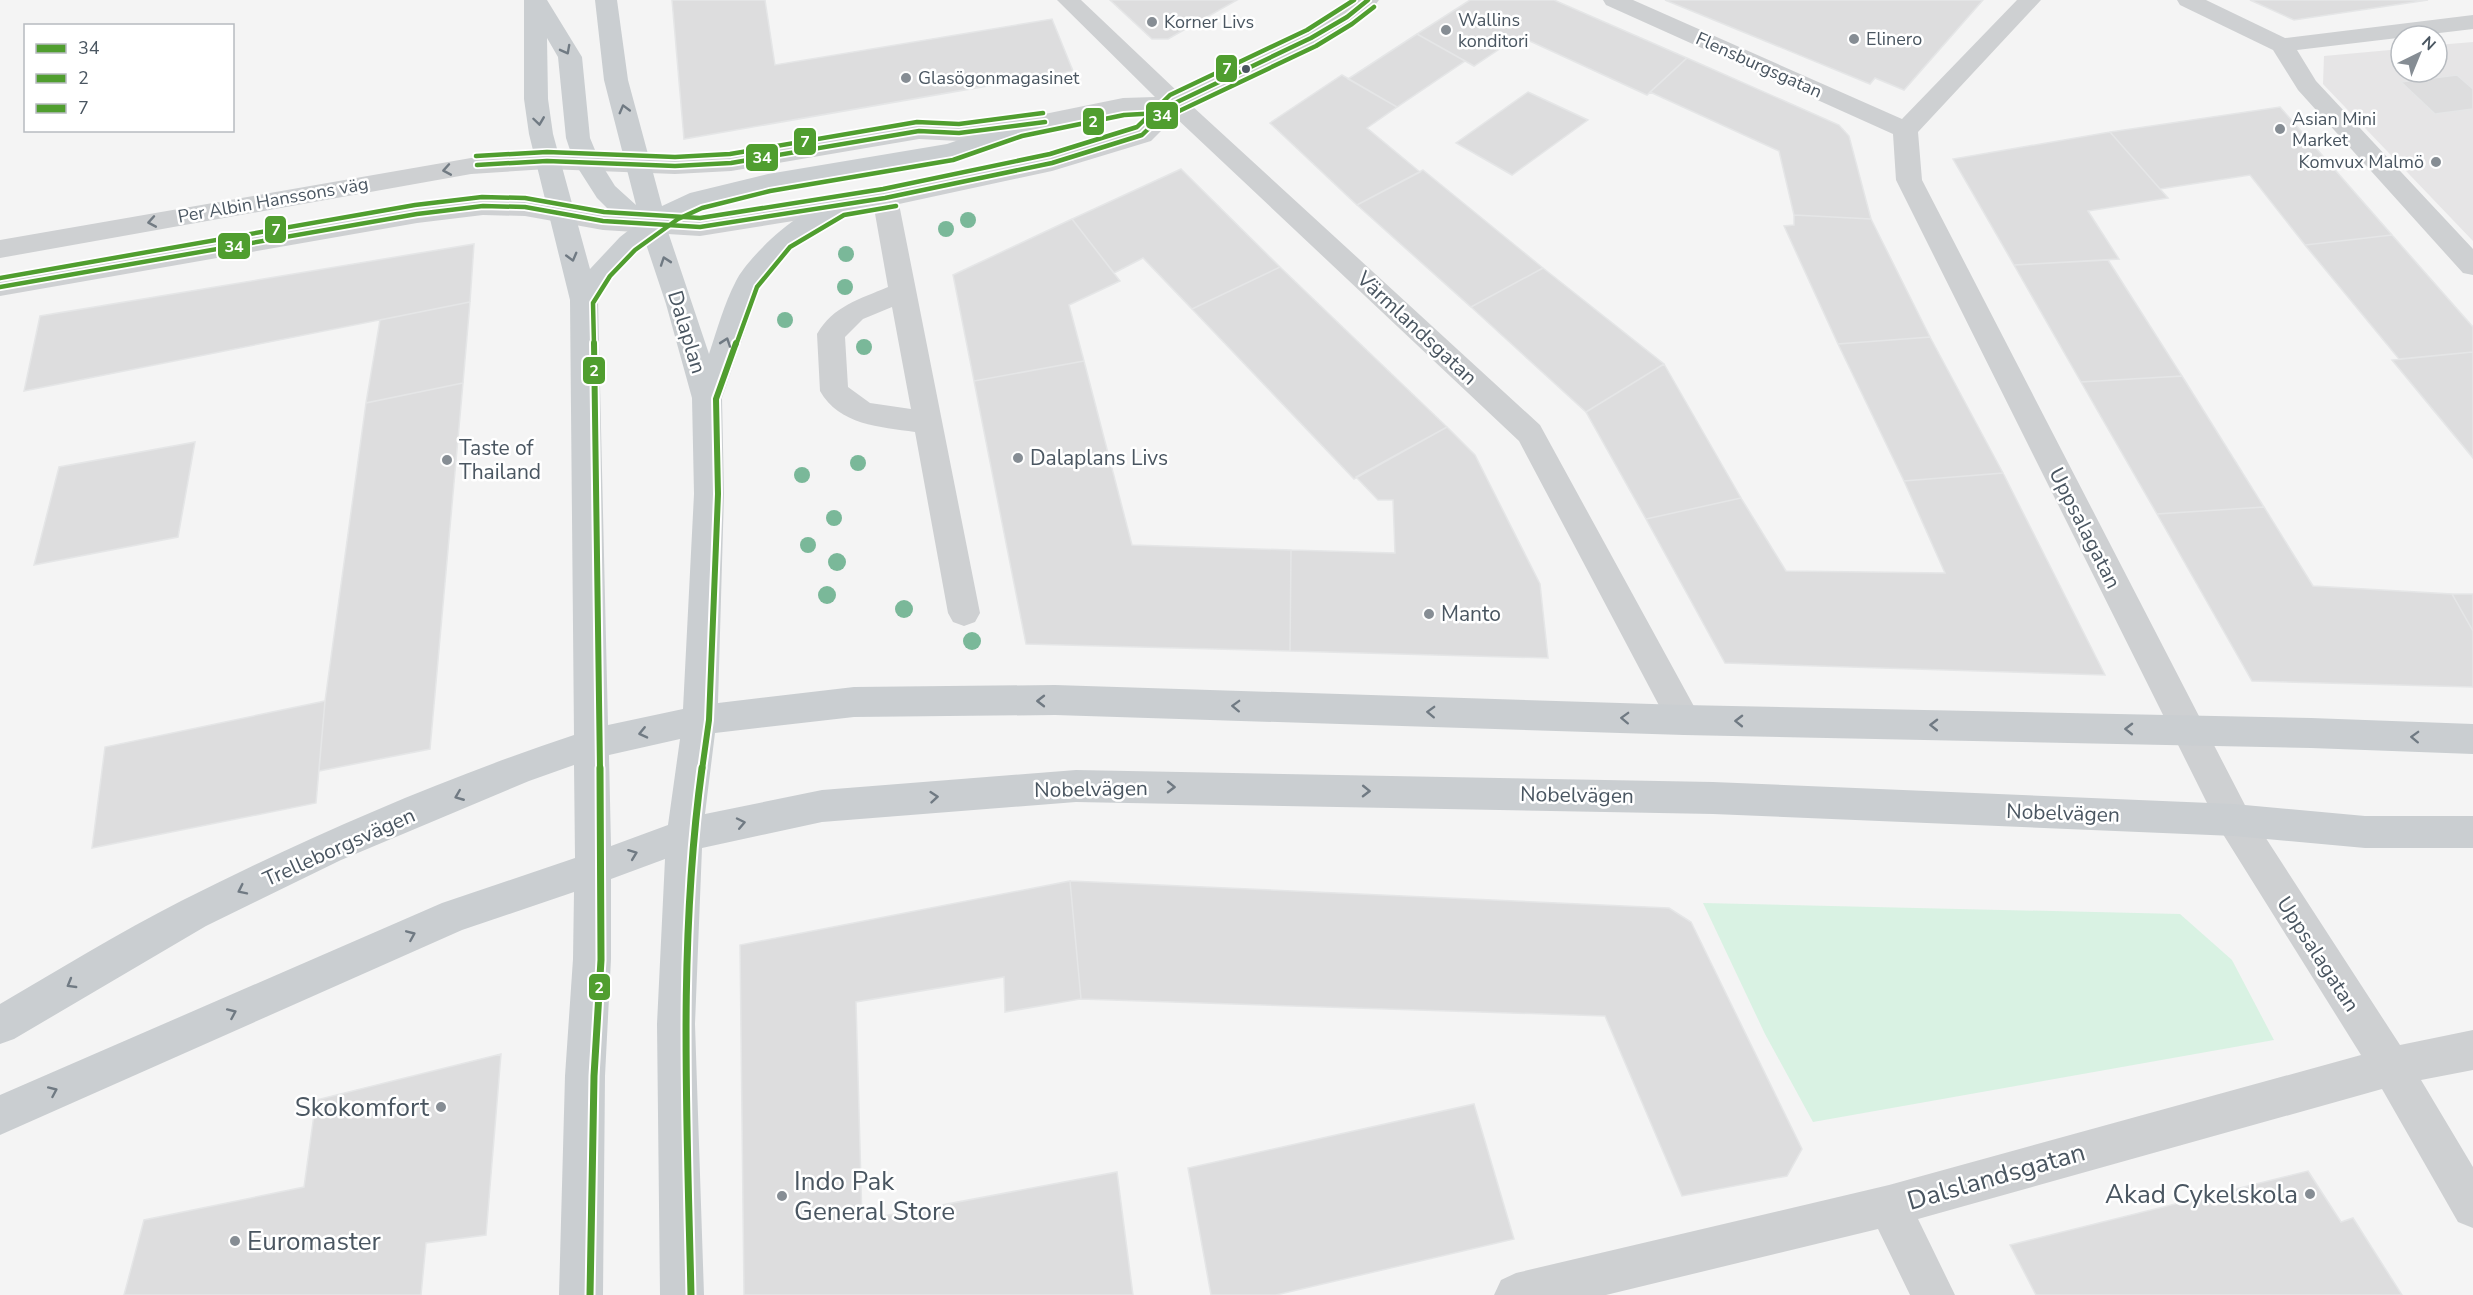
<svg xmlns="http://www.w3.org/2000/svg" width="2473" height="1295" font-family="'Nunito Sans',sans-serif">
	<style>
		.education { fill: #e6e5e6 }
		.green { fill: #d9f2e3 }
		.building { fill: #ddddde; stroke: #e5e6e7; stroke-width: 1.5 }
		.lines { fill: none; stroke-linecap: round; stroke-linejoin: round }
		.minor { fill: #ced0d2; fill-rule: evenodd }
		.major { fill: #caced1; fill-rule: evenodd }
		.bus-1-casing { stroke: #fff; stroke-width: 8 }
		.bus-2-far2-casing { stroke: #fff; stroke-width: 8 }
		.bus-2-far1-casing { stroke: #fff; stroke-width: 10 }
		.bus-2-casing { stroke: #fff; stroke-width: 11 }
		.bus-3-casing { stroke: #fff; stroke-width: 8 }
		.bus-1 { stroke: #509e2f; stroke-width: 4.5 }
		.bus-2-far2 { stroke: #509e2f; stroke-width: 4.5 }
		.bus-2-far1 { stroke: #509e2f; stroke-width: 6 }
		.bus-2 { stroke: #509e2f; stroke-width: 7 }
		.bus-3 { stroke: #509e2f; stroke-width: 4.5 }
		.tree { fill: #7ab899 }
		.oneway { stroke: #707a83 }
		.oneway2 { stroke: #727b83 }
		.poi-dot { fill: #868d94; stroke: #fff; stroke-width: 2 }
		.bus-dot { fill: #4a5661; stroke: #fff; stroke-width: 2 }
		.labels { text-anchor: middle; stroke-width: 5; stroke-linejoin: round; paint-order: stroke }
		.far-poi-label { font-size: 18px; fill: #4a5661; stroke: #fff; text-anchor: start }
		.far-street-label { font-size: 18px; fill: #4a5661; stroke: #fff }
		.street-label { font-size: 21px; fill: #4a5661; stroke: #fff }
		.poi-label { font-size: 21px; fill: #4a5661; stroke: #fff; text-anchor: start }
		.near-poi-label { font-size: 26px; fill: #4a5661; stroke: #fff; text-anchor: end }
		.near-street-label { font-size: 26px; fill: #4a5661; stroke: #fff }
		.line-badge { stroke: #fff; stroke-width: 2 }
		.badge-label { font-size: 16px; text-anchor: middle; font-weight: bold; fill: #fff }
	</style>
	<rect width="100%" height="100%" fill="#f4f4f4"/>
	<!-- education -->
	<path class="education" d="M2473,42V241L2323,84L2324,56L2401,49V72H2437V45Z"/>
	<!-- green -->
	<path class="green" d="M1703,903L2180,914L2232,960L2274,1040L1813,1122L1765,1034Z"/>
	<!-- building -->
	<path class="building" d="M672,0H765L775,65L1052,19L1073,71L684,139Z
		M1110,0H1237L1168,39H1152Z
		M1470,0H1554L1687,58L1647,95L1519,36L1474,66L1417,34Z
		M1665,0H1983L1904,90L1875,78L1870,84Z
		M2250,0H2428L2294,20Z
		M1417,34L1465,61L1397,107L1348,79Z
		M1687,58L1839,125L1849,136L1871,219L1794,215L1779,151L1650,92Z
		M1342,75L1397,107L1367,128L1420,172L1357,205L1270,123Z
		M2457,75L2473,89V109L2435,114L2401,82Z
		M1528,92L1588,120L1512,175L1456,143Z
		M2280,107L2392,235L2305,245L2250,175L2160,189L2110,132Z
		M2110,132L2168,198L2088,211L2119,259L2014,265L1953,159Z
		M1181,169L1280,267L1192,309L1143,258L1114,273L1072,219Z
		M1423,170L1543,268L1471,307L1357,205Z
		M1794,215L1871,219L1930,337L1838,344L1784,226L1794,225Z
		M1072,219L1120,281L1069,305L1084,361L974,381L953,275Z
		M2392,235L2473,327V352L2399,359L2305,245Z
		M474,244L470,302L24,391L40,316Z
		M2108,260L2182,376L2081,382L2014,265Z
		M1280,267L1447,427L1354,479L1192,309Z
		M1543,268L1664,364L1586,412L1471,307Z
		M470,302L463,383L366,403L380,320Z
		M1930,337L2003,473L1904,481L1838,344Z
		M2473,352V458L2392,360Z
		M1084,361L1132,545L1291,550L1290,651L1026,644L974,381Z
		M1664,364L1741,498L1646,519L1586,412Z
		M2182,376L2264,507L2157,514L2081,382Z
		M463,383L430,749L319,771L325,701L366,403Z
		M1447,427L1475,455L1540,584L1548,658L1290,651L1291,550L1395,553L1393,500H1378L1356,477Z
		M195,442L178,537L34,565L59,467Z
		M2003,473L2105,675L1725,663L1646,519L1741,498L1786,571L1945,573L1904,481Z
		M2264,507L2313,586L2452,594L2473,631V687L2252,681L2157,514Z
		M2452,594H2473V631Z
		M325,701L316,803L92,848L105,747Z
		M1070,881L1081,999L1005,1012L1004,977L856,1002L862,1220L1117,1172L1133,1295H744L740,945Z
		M1070,881L1669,908L1691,922L1802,1149L1787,1176L1682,1196L1605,1016L1081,999Z
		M501,1054L486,1235L426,1243L421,1295H124L144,1220L304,1187L316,1100Z
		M1474,1104L1514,1239L1276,1295H1211L1188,1168Z
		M2308,1171L2341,1222L2353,1218L2402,1295H2036L2010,1245Z"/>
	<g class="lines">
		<!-- minor -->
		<path class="minor" d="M1057,0H1081L1178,92L1303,33L1339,12L1354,0H1379C1355,35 1234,84 1191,105L1540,425L1696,710L1701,720L1696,730L1684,735L1672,730L1519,441L1175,117L1151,141L1052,171L899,204L980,613L975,622L964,626L953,622L948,613L915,432C880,427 839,425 820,391L817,334C833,306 860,299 888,287L874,208L700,236L603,230L525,216L483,215L417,223L0,296V278L417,205L483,197L525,198L603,212L700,218L885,189L1048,156L1133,129L1151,112L1123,114L1020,135L959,141L919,139L731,171L675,174L547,169L471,174L0,258V240L471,158L547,153L675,158L731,155L919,123L959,125L1020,119L1123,98L1155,97ZM892,307L911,409L870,403L848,387L845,337L863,319Z
			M1603,0H1633L1902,119L2017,0H2041L1918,132L1922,180L2247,809L2400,1045L2473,1030V1070L2421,1080L2473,1167V1228L2458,1222L2382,1089L1918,1219L1955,1295H1910L1878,1229L1606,1295H1494L1501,1280L1516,1273L1889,1185L2361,1055L2221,831L1896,180L1893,134L1606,5Z
			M2177,0H2206L2285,38L2473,15V29L2297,50L2316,81L2473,249V275L2463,273L2298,90L2273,50L2180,5Z"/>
		<!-- major -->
		<path class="major" d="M524,0H547L582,57L590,138L600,162L615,186L636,205L604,80L595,0H617L628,80L662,206L690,193L768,174L947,144L1020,119L1029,121L1032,127L1029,133L951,159L768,190L707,206L682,217L667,229L709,354C717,330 724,304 736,281C750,253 817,191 850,200L854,206L850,212L821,227L793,246L761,285L722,398L724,494L718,703L854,687L1055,685L1684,705L2311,718L2473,724V754L2311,748L1684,735L1055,715L854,717L715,733L705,814L822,790L1076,770L1713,782L2234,804L2365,816H2473V848H2365L2234,836L1713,814L1076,802L822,822L702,848L695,1024L704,1295H660L657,1024L665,859L611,879V959L605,1076L603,1295H559L565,1076L573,959L574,892L462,930L0,1135V1095L442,903L575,858L574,765L529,781L341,860L206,926L14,1039L0,1044V1004C60,969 120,932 181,901C308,837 439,780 574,735L570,300L529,134L524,99ZM547,38L558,57L566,138L574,162L597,198L614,215L634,226L620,237L590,269L553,134L548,99ZM646,244L666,304L692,398L694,494L683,709L608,725L598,300L613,277ZM680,739L668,825L611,846L609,755Z"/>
		<!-- bus-1 casing -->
		<g class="bus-1-casing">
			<path id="bus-1" d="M477,165L547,161L675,166L731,163L919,131L959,133L1045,122
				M0,287L417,214L483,206L525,207L603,221L700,227L885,198L1052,163L1142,135L1175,103L1311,38L1347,17L1368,0"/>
		</g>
		<!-- bus-2-far2 casing -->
		<g class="bus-2-far2-casing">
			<path id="bus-2-far2" d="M594,345L593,303L610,276L635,250L678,219L702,208L770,191L953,160L1022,136L1124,115L1177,112L1316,46L1352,24L1374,7
				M736,345L757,287L790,247L844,215L896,206"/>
		</g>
		<!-- bus-2-far1 casing -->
		<g class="bus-2-far1-casing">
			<path id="bus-2-far1" d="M594,343L600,770
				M702,770L709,720L718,494L716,399L736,343"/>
		</g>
		<!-- bus-2 casing -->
		<g class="bus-2-casing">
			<path id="bus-2" d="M590,1295L594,1076L601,960L600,768
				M691,1295C687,1119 678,943 702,768"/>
		</g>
		<!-- bus-3 casing -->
		<g class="bus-3-casing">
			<path id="bus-3" d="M476,156L547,152L675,157L730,154L917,122L959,124L1043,113
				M0,278L415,205L482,197L525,198L604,212L700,218L883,189L1050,154L1137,127L1170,95L1307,30L1354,0"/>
		</g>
		<!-- bus-1 -->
		<use href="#bus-1" class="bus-1"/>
		<!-- bus-2-far2 -->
		<use href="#bus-2-far2" class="bus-2-far2"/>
		<!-- bus-2-far1 -->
		<use href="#bus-2-far1" class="bus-2-far1"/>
		<!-- bus-2 -->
		<use href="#bus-2" class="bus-2"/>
		<!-- bus-3 -->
		<use href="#bus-3" class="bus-3"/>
	</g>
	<!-- trees -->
	<g class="tree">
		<circle cx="968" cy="220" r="8"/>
		<circle cx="946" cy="229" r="8"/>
		<circle cx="846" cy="254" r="8"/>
		<circle cx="845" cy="287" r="8"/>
		<circle cx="785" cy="320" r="8"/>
		<circle cx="864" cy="347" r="8"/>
		<circle cx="858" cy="463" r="8"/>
		<circle cx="802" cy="475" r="8"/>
		<circle cx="834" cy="518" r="8"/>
		<circle cx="808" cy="545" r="8"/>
		<circle cx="837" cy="562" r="9"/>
		<circle cx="827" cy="595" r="9"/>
		<circle cx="904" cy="609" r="9"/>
		<circle cx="972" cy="641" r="9"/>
	</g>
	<!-- one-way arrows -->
	<defs><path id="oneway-chevron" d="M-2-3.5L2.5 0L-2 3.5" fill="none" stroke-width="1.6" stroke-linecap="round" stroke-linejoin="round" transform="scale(1.5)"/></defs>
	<g class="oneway">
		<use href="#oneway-chevron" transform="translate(566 50) rotate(62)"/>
		<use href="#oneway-chevron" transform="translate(624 109) rotate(-105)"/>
		<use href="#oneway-chevron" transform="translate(539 121) rotate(82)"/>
		<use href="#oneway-chevron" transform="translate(572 257) rotate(75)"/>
		<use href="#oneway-chevron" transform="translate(665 261) rotate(-109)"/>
		<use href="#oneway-chevron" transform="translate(726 342) rotate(-71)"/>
		<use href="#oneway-chevron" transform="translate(1041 701) rotate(180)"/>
		<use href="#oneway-chevron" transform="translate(1236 706) rotate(-178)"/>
		<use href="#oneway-chevron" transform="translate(1431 712) rotate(-178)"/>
		<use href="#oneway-chevron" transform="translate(1625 718) rotate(-178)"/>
		<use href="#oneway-chevron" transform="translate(1739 721) rotate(-179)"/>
		<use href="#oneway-chevron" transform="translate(1934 725) rotate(-179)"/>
		<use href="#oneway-chevron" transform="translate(2129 729) rotate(-179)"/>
		<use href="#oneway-chevron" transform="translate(643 733) rotate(167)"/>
		<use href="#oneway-chevron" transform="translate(2415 737) rotate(-178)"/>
		<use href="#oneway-chevron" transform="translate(1171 787) rotate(1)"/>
		<use href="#oneway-chevron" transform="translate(1366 791) rotate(1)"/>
		<use href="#oneway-chevron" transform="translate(459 796) rotate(158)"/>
		<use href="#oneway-chevron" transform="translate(934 797) rotate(-5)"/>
		<use href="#oneway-chevron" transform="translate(741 823) rotate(-12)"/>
		<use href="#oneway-chevron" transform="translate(633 854) rotate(-21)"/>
		<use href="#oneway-chevron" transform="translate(242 890) rotate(154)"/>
		<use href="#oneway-chevron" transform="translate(411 935) rotate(-23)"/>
		<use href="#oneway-chevron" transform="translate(71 984) rotate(150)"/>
		<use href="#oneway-chevron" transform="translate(232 1013) rotate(-24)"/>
		<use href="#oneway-chevron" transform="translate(53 1091) rotate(-24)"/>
	</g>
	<g class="oneway2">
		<use href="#oneway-chevron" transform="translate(447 170) rotate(170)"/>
		<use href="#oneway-chevron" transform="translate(152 222) rotate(170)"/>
	</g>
	<!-- markers -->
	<g class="poi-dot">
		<circle cx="1152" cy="22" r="6"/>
		<circle cx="1446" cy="30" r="6"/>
		<circle cx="1854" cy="39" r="6"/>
		<circle cx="906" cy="78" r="6"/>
		<circle cx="2280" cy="129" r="6"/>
		<circle cx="2436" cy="162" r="6"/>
		<circle cx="1018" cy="458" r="6"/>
		<circle cx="447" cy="460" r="6"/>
		<circle cx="1429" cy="614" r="6"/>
		<circle cx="441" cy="1107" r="6"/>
		<circle cx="2310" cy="1194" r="6"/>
		<circle cx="782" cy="1196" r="6"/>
		<circle cx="235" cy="1241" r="6"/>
	</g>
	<circle class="bus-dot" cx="1246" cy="69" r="5"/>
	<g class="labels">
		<!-- far-poi labels -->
		<g class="far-poi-label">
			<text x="1458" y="26">Wallins<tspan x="1458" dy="21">konditori</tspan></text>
			<text x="1164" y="28">Korner Livs</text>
			<text x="1866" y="45">Elinero</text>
			<text x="918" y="84">Glasögonmagasinet</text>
			<text x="2292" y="125">Asian Mini<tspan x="2292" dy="21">Market</tspan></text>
			<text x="2424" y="168" text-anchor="end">Komvux Malmö</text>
		</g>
		<!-- far-street labels -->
		<g class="far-street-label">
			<text transform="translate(1759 65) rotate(24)" y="6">Flensburgsgatan</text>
			<text transform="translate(273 200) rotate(-10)" y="6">Per Albin Hanssons väg</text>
		</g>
		<!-- street labels -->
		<g class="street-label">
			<text transform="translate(1417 328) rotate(43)" y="7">Värmlandsgatan</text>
			<text transform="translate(687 332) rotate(73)" y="7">Dalaplan</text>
			<text transform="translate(2085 528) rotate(63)" y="7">Uppsalagatan</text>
			<text transform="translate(1091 789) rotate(-1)" y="7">Nobelvägen</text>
			<text transform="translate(1577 795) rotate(1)" y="7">Nobelvägen</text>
			<text transform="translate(2063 813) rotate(2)" y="7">Nobelvägen</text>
			<text transform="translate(339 847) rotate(-24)" y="7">Trelleborgsvägen</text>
			<text transform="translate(2318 954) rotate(57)" y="7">Uppsalagatan</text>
		</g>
		<!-- poi labels -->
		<g class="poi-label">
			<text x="459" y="455">Taste of<tspan x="459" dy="24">Thailand</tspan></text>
			<text x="1030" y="465">Dalaplans Livs</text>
			<text x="1441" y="621">Manto</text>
		</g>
		<!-- near-poi labels -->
		<g class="near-poi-label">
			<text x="429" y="1116">Skokomfort</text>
			<text x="794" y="1190" text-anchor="start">Indo Pak<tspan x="794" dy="30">General Store</tspan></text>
			<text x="2298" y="1203">Akad Cykelskola</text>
			<text x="247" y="1250" text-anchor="start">Euromaster</text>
		</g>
		<!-- near-street labels -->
		<g class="near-street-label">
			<text transform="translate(1996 1176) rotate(-16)" y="9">Dalslandsgatan</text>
		</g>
	</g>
	<g class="line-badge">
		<rect x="1215" y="54" width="23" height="29" rx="6" fill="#509e2f"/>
		<rect x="1145" y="101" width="34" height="29" rx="6" fill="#509e2f"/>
		<rect x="1082" y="107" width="23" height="29" rx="6" fill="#509e2f"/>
		<rect x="793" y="127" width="24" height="29" rx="6" fill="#509e2f"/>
		<rect x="745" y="143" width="34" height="29" rx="6" fill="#509e2f"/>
		<rect x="264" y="215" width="23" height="29" rx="6" fill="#509e2f"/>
		<rect x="217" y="232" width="34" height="28" rx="6" fill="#509e2f"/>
		<rect x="582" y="356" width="24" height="29" rx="6" fill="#509e2f"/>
		<rect x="588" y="973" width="23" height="28" rx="6" fill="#509e2f"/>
	</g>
	<g class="badge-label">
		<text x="1227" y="74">7</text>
		<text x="1162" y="121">34</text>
		<text x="1093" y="127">2</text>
		<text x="805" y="147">7</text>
		<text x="762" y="163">34</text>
		<text x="276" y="235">7</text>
		<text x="234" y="252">34</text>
		<text x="594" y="376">2</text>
		<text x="599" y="993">2</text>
	</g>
	<!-- legend -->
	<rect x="24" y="24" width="210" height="108" fill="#ffffff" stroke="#b7bbc0" stroke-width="1.5"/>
	<rect x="36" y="44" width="30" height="9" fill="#509e2f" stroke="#b7bbc0" stroke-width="1.5"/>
	<text x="78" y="54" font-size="18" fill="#4a5661">34</text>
	<rect x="36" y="74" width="30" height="9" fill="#509e2f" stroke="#b7bbc0" stroke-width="1.5"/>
	<text x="78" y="84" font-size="18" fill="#4a5661">2</text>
	<rect x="36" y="104" width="30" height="9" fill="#509e2f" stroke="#b7bbc0" stroke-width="1.5"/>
	<text x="78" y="114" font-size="18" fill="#4a5661">7</text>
	<!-- north arrow -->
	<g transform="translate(2419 54) rotate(43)"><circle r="28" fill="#ffffff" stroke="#b7bbc0" stroke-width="1.5"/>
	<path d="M0-4.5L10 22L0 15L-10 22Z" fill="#868d94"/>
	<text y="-9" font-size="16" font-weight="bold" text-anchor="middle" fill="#4a5661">N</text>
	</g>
</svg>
